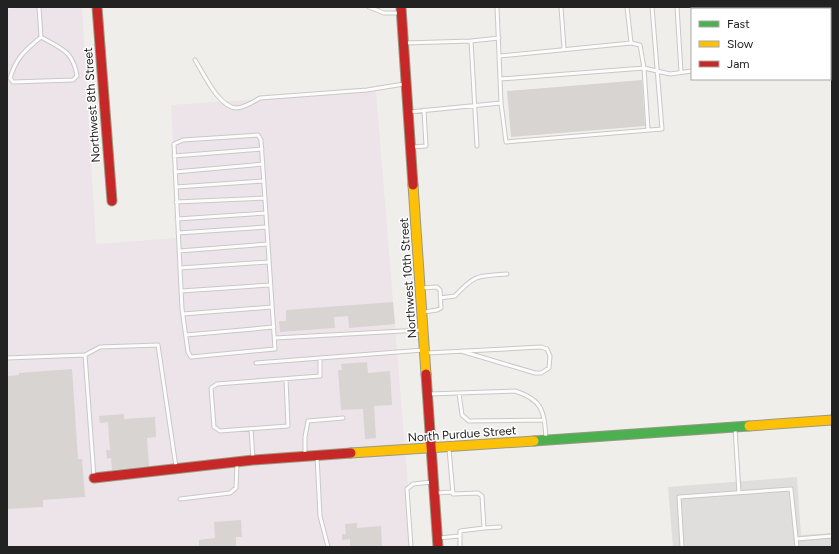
<svg xmlns="http://www.w3.org/2000/svg" width="839" height="554" font-family="Figtree,sans-serif">
	<style>
		.residential { fill: #dfdedc }
		.industrial { fill: #ede4e9 }
		.building { fill: #d7d4d2 }
		.lines { fill: none; stroke-linecap: round; stroke-linejoin: round }
		.lane-casing { stroke: #c9c8c7; stroke-width: 5 }
		.fast-casing { stroke: #999a82; stroke-width: 11 }
		.slow-casing { stroke: #999a82; stroke-width: 11 }
		.jam-casing { stroke: #999a82; stroke-width: 11 }
		.lane { stroke: #fdfcfc; stroke-width: 3 }
		.fast { stroke: #4caf50; stroke-width: 9 }
		.slow { stroke: #ffc107; stroke-width: 9 }
		.jam { stroke: #c62828; stroke-width: 9 }
		.labels { text-anchor: middle; stroke-width: 3; stroke-linejoin: round; paint-order: stroke }
		.street-label { font-size: 12px; fill: #222; stroke: #fff }
	</style>
	<rect width="100%" height="100%" fill="#f0eeeb"/>
	<!-- residential -->
	<path class="residential" d="M797,477L801,535L832,533V547H673L668,487Z"/>
	<!-- industrial -->
	<path class="industrial" d="M30,7H82L96,244L177,238L171,105L376,91L413,547H7V9Z"/>
	<!-- building -->
	<path class="building" d="M642,80L645,126L511,137L507,91Z
		M393,302L395,324L349,328L348,316L334,317L335,328L280,332L279,321H286V310Z
		M367,362L368,373L390,371L392,405L374,406L376,438L365,439L363,409L341,410L338,370H342L341,364Z
		M72,369L78,459H82L85,497L43,500V507L7,509V376L19,375V373Z
		M124,414V419L155,417L156,437L147,438L149,466L112,470L111,458L107,459L106,450H110L108,422L100,423L99,416Z
		M241,520L242,537H236V547H199V540L215,538L214,522Z
		M357,523V528L381,526L382,547H350V539L342,540V534H346L345,524Z"/>
	<g class="lines">
		<!-- lane casing -->
		<g class="lane-casing">
			<path id="lane" d="M39,7L41,37
				M369,7L384,13H400
				M497,7L501,103L506,142L662,129L652,7
				M561,7L564,49
				M677,7L681,72
				M697,7V9
				M41,37C62,49 73,51 77,76L73,80L13,82L10,78C17,56 25,51 41,37Z
				M405,43L471,41
				M500,56L631,43L627,7
				M195,60C204,74 219,108 237,108C246,107 253,102 260,98L367,90L404,84
				M500,79L644,68L640,45L631,43
				M409,112L501,103
				M648,130L644,68L670,74L692,71
				M258,135L261,140L275,349L191,357L188,352L182,309L174,144L183,140Z
				M477,146L471,41L499,38
				M411,147L426,146L424,110
				M174,156L262,149
				M175,172L263,164
				M176,187L263,181
				M176,202L265,198
				M177,219L266,213
				M178,233L267,227
				M179,251L268,244
				M180,268L268,262
				M422,288L437,287L440,290L441,308L437,310L424,312
				M181,291L270,285
				M440,298L455,296C475,274 478,276 507,274
				M183,314L272,307
				M186,335L274,327
				M275,338L421,330
				M427,353C465,351 503,349 541,347L547,349L550,356L549,368L541,373H535L461,351
				M7,358L85,355
				M256,363L423,350
				M286,379L288,426L220,431L214,427L211,388L217,384L320,376V358
				M459,393L462,415L469,421L544,420
				M429,394L515,391C543,400 544,411 546,438
				M735,428L739,493
				M251,429L253,459
				M449,449L453,494L478,493L482,496L484,528L460,531V547
				M305,454V437L308,421L343,418
				M317,456L320,516L328,547
				M94,477L85,355L100,347L158,345L176,467
				M436,493L452,492
				M180,499L230,493L236,488L237,463
				M484,528L500,527
				M439,538L459,536
				M796,539L832,536
				M411,547L407,489L413,484L432,482
				M682,547L679,497L791,489L797,547"/>
		</g>
		<!-- fast casing -->
		<g class="fast-casing">
			<path id="fast" d="M534,441L749,426"/>
		</g>
		<!-- slow casing -->
		<g class="slow-casing">
			<path id="slow" d="M413,185L426,374
				M749,426L832,420
				M351,453L534,441"/>
		</g>
		<!-- jam casing -->
		<g class="jam-casing">
			<path id="jam" d="M97,7L112,201
				M401,7L413,185
				M426,374L438,547
				M94,478L253,460L351,453"/>
		</g>
		<!-- lane -->
		<use href="#lane" class="lane"/>
		<!-- fast -->
		<use href="#fast" class="fast"/>
		<!-- slow -->
		<use href="#slow" class="slow"/>
		<!-- jam -->
		<use href="#jam" class="jam"/>
	</g>
	<g class="labels">
		<!-- street labels -->
		<g class="street-label">
			<text transform="translate(92 105) rotate(-94)" y="4">Northwest 8th Street</text>
			<text transform="translate(408 278) rotate(-94)" y="4">Northwest 10th Street</text>
			<text transform="translate(462 434) rotate(-4)" y="4">North Purdue Street</text>
		</g>
	</g>
	<!-- border -->
	<rect width="839" height="554" fill="none" stroke="#222222" stroke-width="16"/>
	<!-- legend -->
	<rect x="691" y="8" width="140" height="72" fill="#ffffff" stroke="#a7a7a7"/>
	<rect x="699" y="21" width="20" height="6" fill="#4caf50" stroke="#a7a7a7"/>
	<text x="727" y="28" font-size="12" fill="#222222">Fast</text>
	<rect x="699" y="41" width="20" height="6" fill="#ffc107" stroke="#a7a7a7"/>
	<text x="727" y="48" font-size="12" fill="#222222">Slow</text>
	<rect x="699" y="61" width="20" height="6" fill="#c62828" stroke="#a7a7a7"/>
	<text x="727" y="68" font-size="12" fill="#222222">Jam</text>
</svg>
